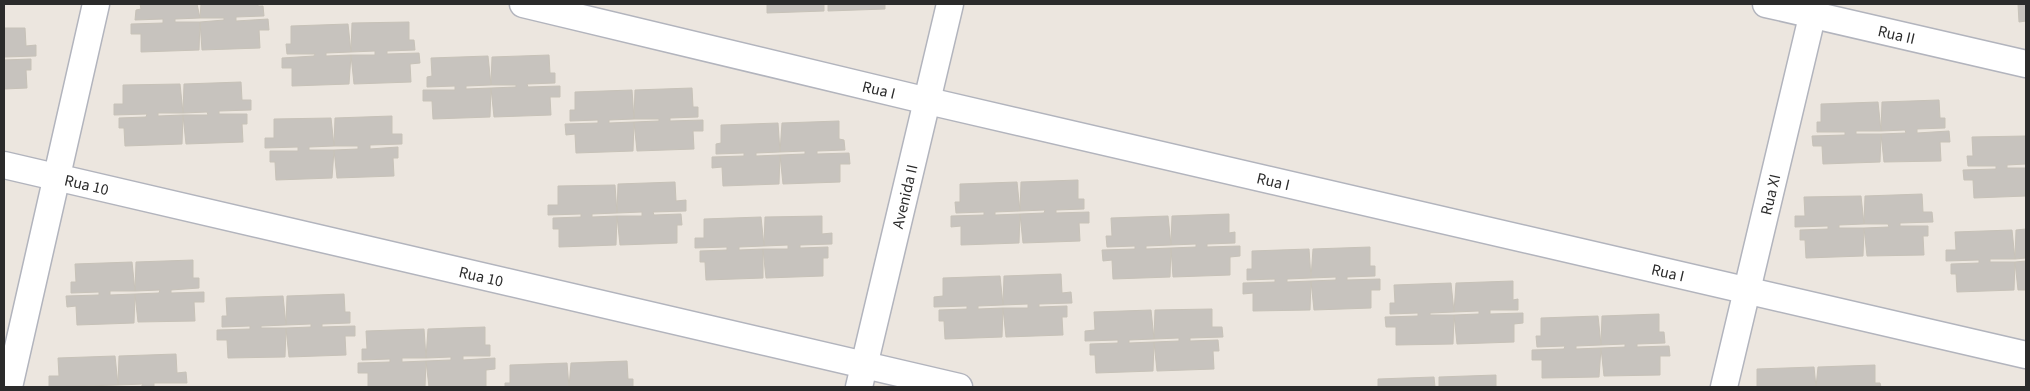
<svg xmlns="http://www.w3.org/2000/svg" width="2030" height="391" font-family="'Source Sans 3',sans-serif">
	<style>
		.building { fill: #c7c3be; stroke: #c7c2b8 }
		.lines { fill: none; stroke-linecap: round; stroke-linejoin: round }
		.minor-casing { stroke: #b2b4bd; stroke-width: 29 }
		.minor { stroke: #fff; stroke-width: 26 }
		.labels { text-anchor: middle; stroke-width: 5; stroke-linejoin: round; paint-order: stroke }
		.street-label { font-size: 16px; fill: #2b2b2b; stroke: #fff }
	</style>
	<rect width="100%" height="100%" fill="#ece6df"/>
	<!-- building -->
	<path class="building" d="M140,4H197L200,18L175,19V22H200L199,50L141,52V34H131V24L163,23V19L135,20L136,10L141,9Z
		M201,4H258V6H263L264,16L236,17V21L268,19L269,30H259L260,48L202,50L200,22L224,20V18H200Z
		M767,4H824V11L767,13Z
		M828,4H885V9L828,11Z
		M2018,4H2026V21L2019,22Z
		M409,22V40H414L415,50L387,51V54L419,53L420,63L410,64L411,82L354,84L351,55H375V51L351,52L352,23Z
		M348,24L351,52L326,53V56L351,55L349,84L292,86V68H282V58L314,56L315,54H287L286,44H291V26Z
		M4,28H25L26,46L36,45V56L4,57Z
		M549,55L550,73H555V83L527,84L528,87L560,86V97H550L551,115L494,117L491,88L516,87V85H491L492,57Z
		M488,56L491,85L466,86V89L491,88L490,117L433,119L432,101H423V90H455V86L427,87V77L432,76L431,58Z
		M31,59V70H26L27,88L4,89V60Z
		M241,82L242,100H251V110L219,111V114H247V124H242L243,142L186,144L183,115H208L207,112L183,113L184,84Z
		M180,84L183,113H158V116L183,115L182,144L125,146L124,128H119V118L146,117L147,114L114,115V104H123V85Z
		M692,88L693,107H698V117L670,118V121L703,120V131H693L694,149L637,151L634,122L659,121V119H634L635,90Z
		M632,90L634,119L609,120V123L634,122L633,151L576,153L575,134L566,135L565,124L598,123V120L570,121V110H575V92Z
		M1939,100L1940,118H1945V128L1917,129V133L1949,131L1950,142H1940L1941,161L1884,162L1881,134L1906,133L1905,130L1881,131L1882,102Z
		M1878,102L1881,131H1856V134H1881L1880,162L1823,164L1822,146H1813L1812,136L1845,135V132H1817V122H1821V104Z
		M392,116V134H402V144L370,145V149L398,147V158H393L394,176L337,178L334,150L358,149V146H334L335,118Z
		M331,118L334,146L309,147V150H334L332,178L276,180L275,162H270V151H298V147L265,148V138H274V119Z
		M839,121V139L844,140L845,150L817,151V154L849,153L850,164H840V182L783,184L780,155L805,154V151L780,152L782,123Z
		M778,123L780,152L756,153V156L780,155L779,184L723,186L722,167L712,168V157L744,156V153L716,154V144L721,143V125Z
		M2026,136V164L2007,165V168H2026V196L1974,198L1973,180H1964L1963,170L1996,169V166H1968L1967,156H1973L1972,137Z
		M1078,180V199H1084V209L1056,210V213L1089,212V223H1079L1080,241L1023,243L1020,214L1044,213L1045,210L1020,211L1021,182Z
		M675,182L676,201L686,200V211L653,212L654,215L681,214L682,225H677V243L620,245L617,216H642V212L617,213L618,184Z
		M1017,182L1020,211L995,212V215L1020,214L1019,243L961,245V226L951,227V216L984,215V212L956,213L955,202H960V184Z
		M615,185L617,213L592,214V217L617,216L616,245L559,247V229H553V218L581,217V214L548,215V205H558V186Z
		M1922,194L1923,212H1932L1933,222L1900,223V226H1928V236H1923L1924,255L1867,256L1864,228L1889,227L1888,224H1864L1865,196Z
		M1861,196L1864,224L1839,225V228H1864L1863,256L1806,258L1805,240H1800V230L1828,229V226L1795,227V216H1805L1804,197Z
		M1229,214V233L1235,232V243L1207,244V247L1240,246V256L1230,257V275L1173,277L1171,248L1196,247V244L1171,245L1172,216Z
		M822,216V234L832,233V244L800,245V248L828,247V258H823V276L766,278L763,249H788V245L764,246L765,217Z
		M1168,216L1171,245L1146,246V249L1171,248L1170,277L1113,279L1112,260L1103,261L1102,250L1135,249V246L1107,247L1106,236H1112L1111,218Z
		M761,217L764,246L739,247V250L763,249V278L706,280L705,262H700V251L727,250V247L695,248V238H704V219Z
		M2026,229V258L2015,259L2016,230Z
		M2012,230L2015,259H1990V262H2015L2014,290L1957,292L1956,274H1951V264L1979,263V260L1946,261V250H1956L1955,232Z
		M1370,247V266H1375V276L1347,277V280L1380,279V290H1371V308L1314,310L1311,281L1336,280V277L1311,278L1313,249Z
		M1309,249L1311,278L1287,279V282L1311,281L1310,310L1253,311V293L1243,294V283L1275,282V279L1247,280V269H1252V251Z
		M193,260V278H199V288L171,290V293L204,292V302H194L195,321L138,322L135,294L159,293L160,290L135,291L136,262Z
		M2026,261V290H2018L2015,262Z
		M132,262L135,291H110V295L135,294L134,323L77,325L76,306L67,307L66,296L99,295V292L71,293V282H76L75,264Z
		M1061,274L1062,293L1071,292L1072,303L1039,304V307L1067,306V317H1062L1063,335L1006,337L1003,308H1028V304L1003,305L1004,276Z
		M1000,276L1003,305L978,306V309L1003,308L1002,337L945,339L944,321H939V310L967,309V306L934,307V297L943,296V278Z
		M1513,281V300L1518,299V310H1490V314L1523,313V323L1514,324V342L1457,344L1454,315L1479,314V311L1454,312L1456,283Z
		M1451,283L1454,312L1430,313V315H1454L1453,344L1396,345V327H1386L1385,317L1418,316V313L1390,314V303H1395L1394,285Z
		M344,294L345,312H350V323L322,324V327L355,326V336H345L346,355L289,357L286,328L311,327V324L286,325L287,296Z
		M283,296L286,325L261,326V328H286L285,357L228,358L227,340H217V330L250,329V326L222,327V316H227L226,298Z
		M1212,309V327H1222L1223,337L1190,338V341L1218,340L1219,351H1213L1214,369L1157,371L1154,342L1179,341V338L1154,339L1155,310Z
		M1151,310L1154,339L1129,340V343L1154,342L1153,371L1096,373L1095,355H1090V344L1118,343V340L1085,341V331L1095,330L1094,312Z
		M1659,314V332H1664L1665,343L1637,344V347L1669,346L1670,356H1660V375L1604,376L1601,348L1625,347V344L1601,345L1602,316Z
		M1598,316L1601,345L1576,346V349L1601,348L1599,377L1542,378V360H1532V350L1564,349L1565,346L1537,347L1536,336H1541V318Z
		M485,327V345H490V356H463V360L495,358V369L486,370V387H429L426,361L451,360V357L426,358L428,329Z
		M424,329L426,358H402V362L426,361L425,387H368V373H358V363L390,362V359L362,360V349H367L366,331Z
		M176,354L177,373L186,372L187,383H154V387H182H141L143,384L118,385L119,356Z
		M115,356L118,385L49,387V376H59L58,358Z
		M627,361L628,379H633V387H569L571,363Z
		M567,363L569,387H505V383H510V365Z
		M1875,365V383H1880L1881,387H1816L1818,367Z
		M1814,367L1816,387H1752H1757V369Z
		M1496,375V387H1439V377Z
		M1434,377L1435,387H1378V379Z"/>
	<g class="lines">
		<!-- minor casing -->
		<g class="minor-casing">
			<g id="minor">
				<path id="s1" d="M523,4L928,101L2026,355"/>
				<path id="s2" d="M1766,4L2026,64"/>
				<path id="s3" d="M4,165L959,387"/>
				<path d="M9,387L96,4"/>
				<path id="s4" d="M859,387L950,4"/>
				<path id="s5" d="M1724,387L1815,4"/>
			</g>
		</g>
		<!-- minor -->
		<use href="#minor" class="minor"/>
	</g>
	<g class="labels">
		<!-- street labels -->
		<g class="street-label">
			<text dy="6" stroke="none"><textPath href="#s2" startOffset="134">Rua II</textPath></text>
			<text dy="6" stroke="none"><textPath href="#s1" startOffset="366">Rua I</textPath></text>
			<text dy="6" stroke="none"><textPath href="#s1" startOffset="771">Rua I</textPath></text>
			<text dy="6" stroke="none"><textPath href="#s3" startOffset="85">Rua 10</textPath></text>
			<text dy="6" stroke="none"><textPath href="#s4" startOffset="196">Avenida II</textPath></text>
			<text dy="6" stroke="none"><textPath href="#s5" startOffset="198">Rua XI</textPath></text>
			<text dy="6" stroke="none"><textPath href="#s1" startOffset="1176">Rua I</textPath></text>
			<text dy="6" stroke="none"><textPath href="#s3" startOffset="490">Rua 10</textPath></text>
		</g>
	</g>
	<!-- border -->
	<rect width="2030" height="391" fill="none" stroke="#2b2b2b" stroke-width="10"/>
</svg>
